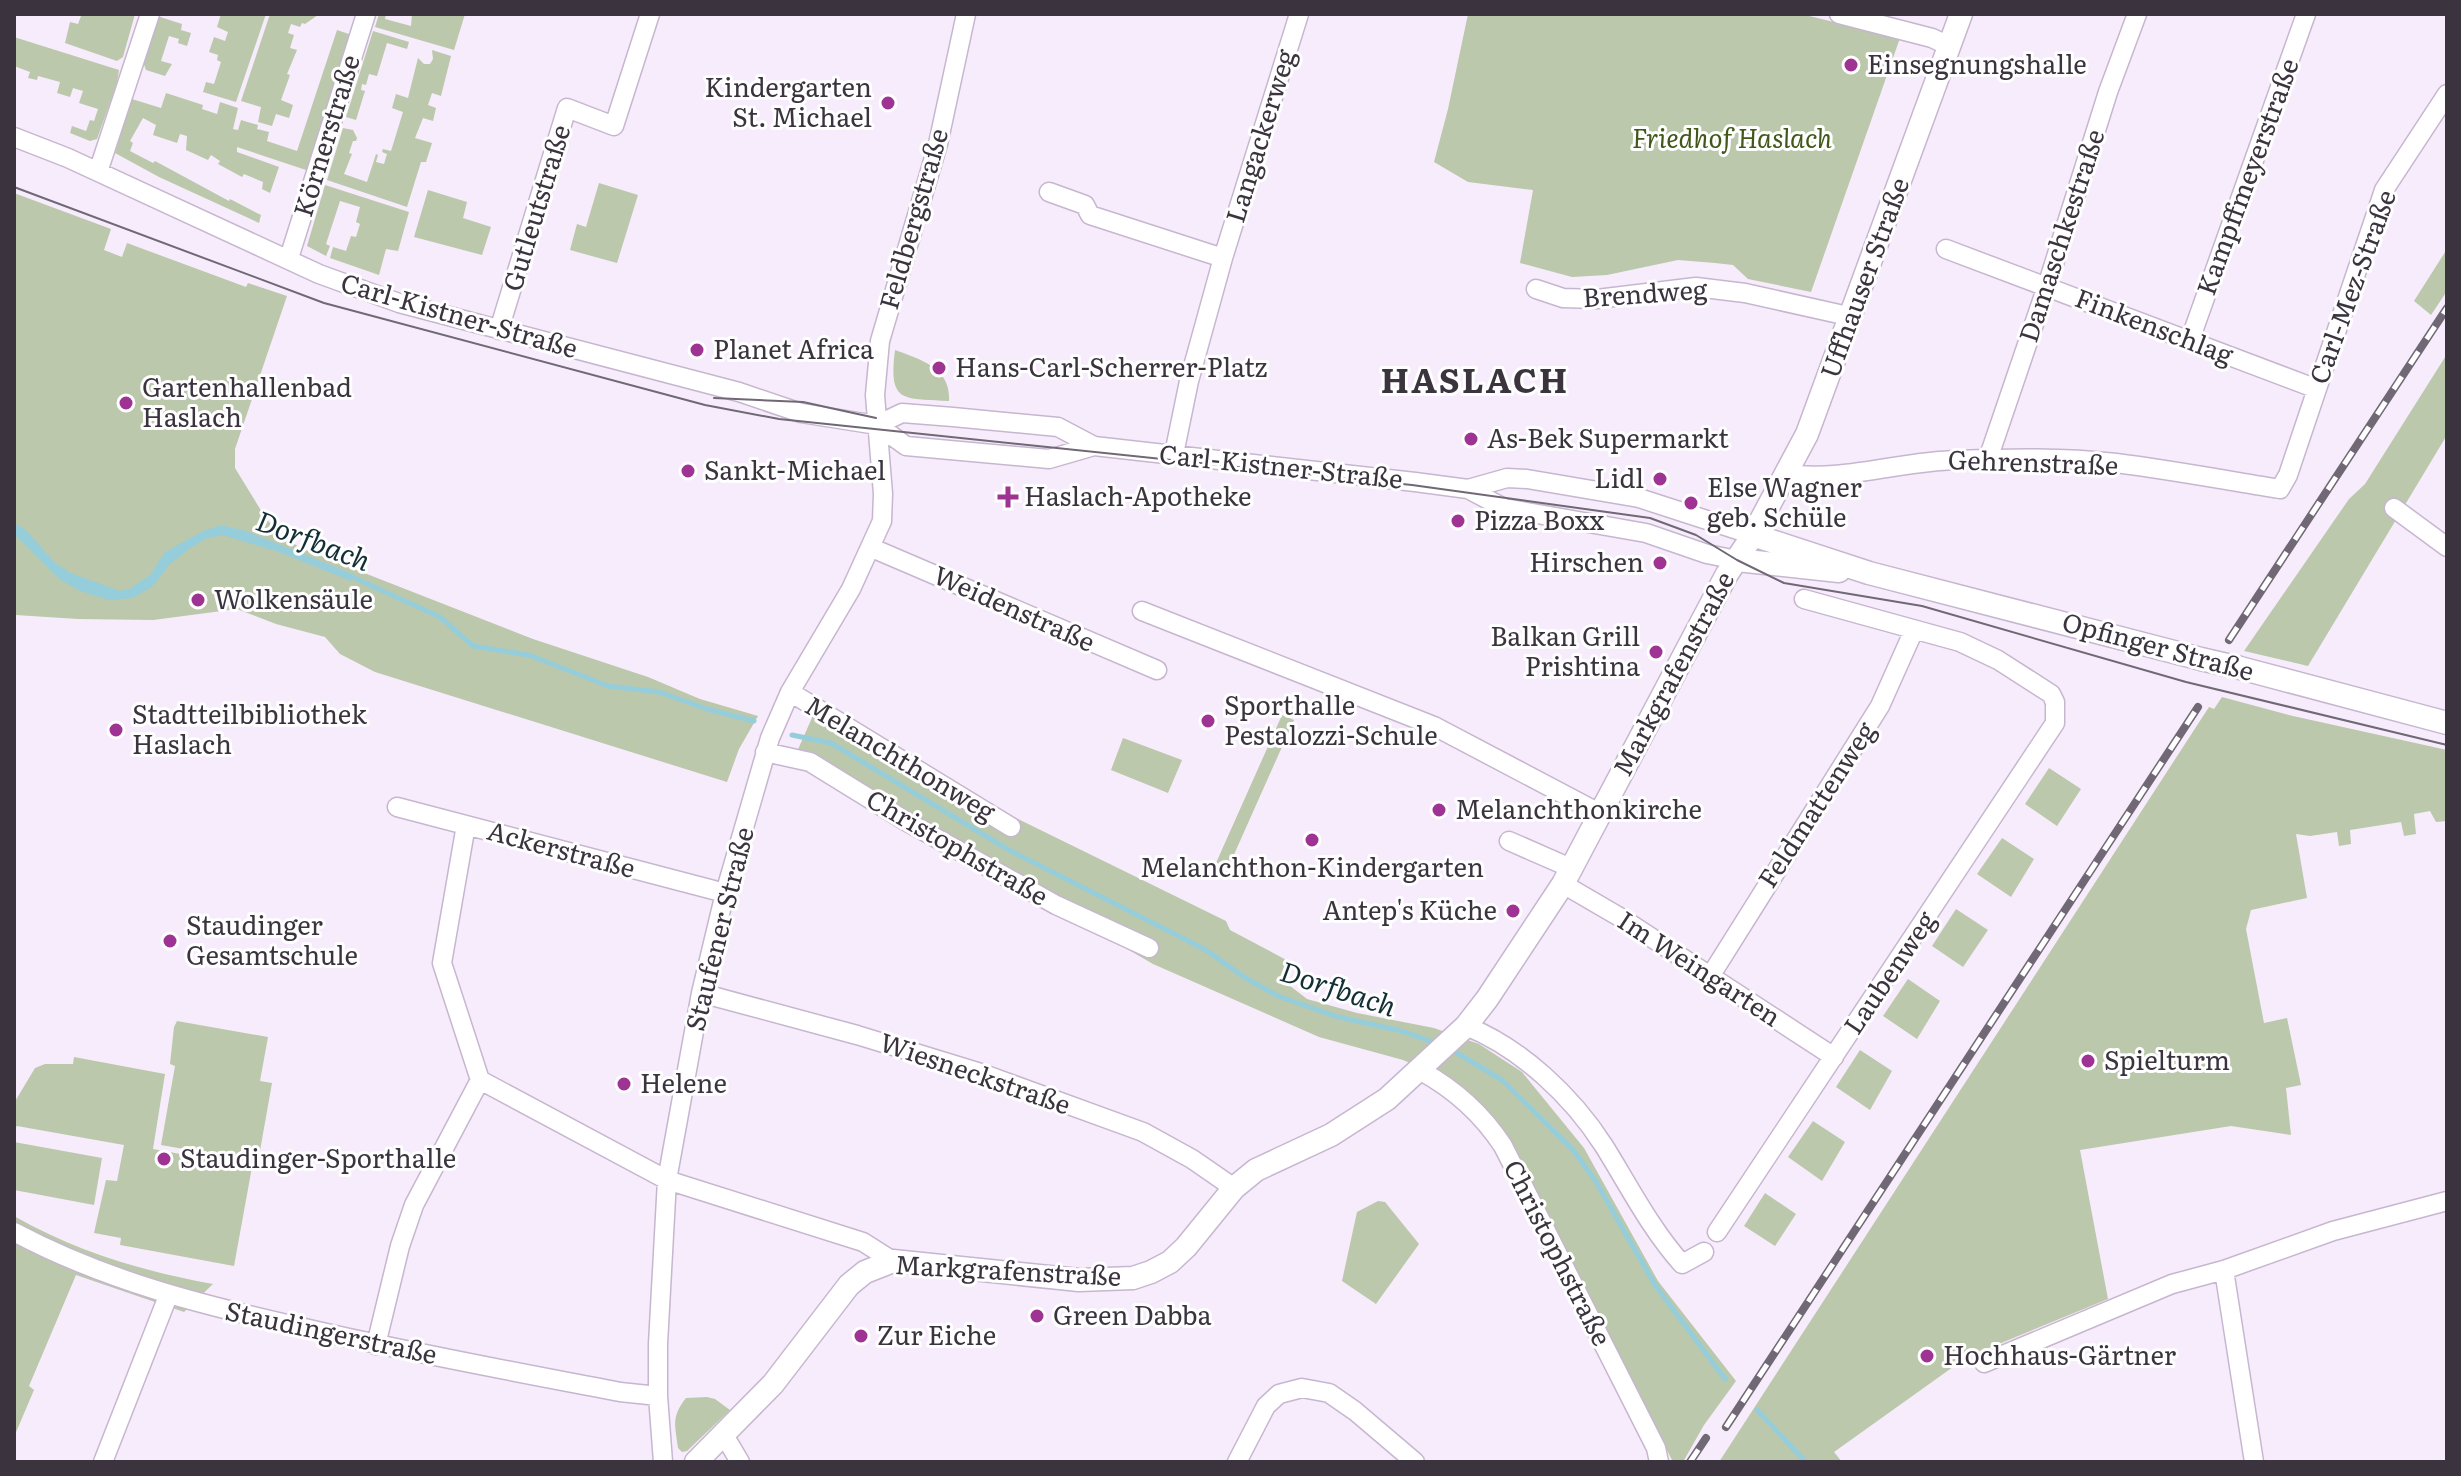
<svg xmlns="http://www.w3.org/2000/svg" width="2461" height="1476" font-family="Literata,serif">
	<style>
		.green { fill: #bbc8ab }
		.water { fill: #96cdda }
		.lines { fill: none; stroke-linecap: round; stroke-linejoin: round }
		.stream { stroke: #96cdda; stroke-width: 5 }
		.minor-casing { stroke: #c7b6cf; stroke-width: 21 }
		.tertiary-casing { stroke: #c7b6cf; stroke-width: 25 }
		.minor { stroke: #fff; stroke-width: 18 }
		.tertiary { stroke: #fff; stroke-width: 22 }
		.tram { stroke: #706874; stroke-width: 2 }
		.rail-casing { stroke: #706874; stroke-width: 8 }
		.rail { stroke: #fefefe; stroke-width: 5; stroke-dasharray: 15; stroke-linecap: butt }
		.tertiary-bridge-casing { stroke: #c7b6cf; stroke-width: 25; stroke-linecap: butt }
		.tertiary-bridge { stroke: #fff; stroke-width: 22 }
		.poi-dot { fill: #9f3393; stroke: #fefefe; stroke-width: 3 }
		.labels { text-anchor: middle; stroke-width: 6; stroke-linejoin: round; paint-order: stroke }
		.poi-label { font-size: 26px; fill: #3b343f; stroke: #fefefe; text-anchor: start }
		.street-label { font-size: 26px; fill: #3b343f; stroke: #fefefe }
		.park-label { font-size: 26px; font-style: italic; fill: #42571a; stroke: #fefefe }
		.water-label { font-size: 28px; font-style: italic; fill: #132f36; stroke: #fefefe }
		.district-label { font-size: 34px; font-weight: bold; letter-spacing: 2px; fill: #3b343f; stroke: #fefefe }
	</style>
	<rect width="100%" height="100%" fill="#f7ecfc"/>
	<!-- green -->
	<path class="green" d="M75,14H135L123,57L117,61L65,43L70,22L78,24L81,16Z
		M221,14H266L236,102L203,92L206,82L214,84L221,62L217,60L218,55L209,52L214,37L225,41L228,32L217,27Z
		M270,14L318,15L305,24L302,23L300,27L291,24L288,33L294,35L290,48L297,50L287,74L290,75L281,100L293,105L289,118L276,114L272,126L258,122L261,107L241,101Z
		M379,14H386L385,19L411,26L412,14H465L454,50L375,27Z
		M1468,14H1801L1900,38L1811,292L1748,279L1733,265L1715,263L1678,260L1607,275L1572,277L1520,263L1533,190L1468,182L1434,162L1448,109Z
		M157,16L182,24L181,30L191,33L187,46L178,43L179,39L169,36L161,61L172,64L165,76L146,70L143,62Z
		M337,30L352,35L309,171L237,147V152L279,167L270,193L262,189L263,182L244,174L242,177L218,164L220,161L211,155L208,160L186,150L187,136L180,134L177,143L153,135L156,125L143,118L130,141L133,143L130,151L153,163L155,161L229,201L230,199L261,215L259,223L159,177L115,153L132,99L161,108L166,93L203,105L202,109L217,114L220,102L238,108L233,129L238,130L241,120L258,125L257,129L269,132L267,141L297,151Z
		M373,31L409,42L407,49L387,43L377,76L369,74L366,85L362,84L361,90L365,91L356,120L346,117Z
		M14,37L119,70L117,83L97,139L90,141L70,133L72,126L86,131L90,120L94,121L98,109L79,103L83,91L73,88L70,97L57,93L60,82L38,76L37,80L28,78L30,72L14,66Z
		M432,50L451,56L441,96L432,93L428,105L436,108L433,121L423,118L415,138L432,143L426,162H421L407,207L327,180L343,128L353,130L357,138L356,141H353L349,153L352,154L344,174L367,182L376,154L378,155L376,162L384,164L387,154L382,152L383,149L391,151L403,112L392,108L396,94L408,98L418,58L424,64H430L433,59Z
		M599,183L638,195L617,263L570,250L577,224L586,227Z
		M325,185L409,212L398,251L386,249L379,275L330,258L333,247L346,251L351,236L356,237L360,224L356,222L360,207L340,201L326,244L330,246L326,256L307,246Z
		M428,190L467,202L463,218L491,227L482,255L414,237Z
		M14,193L111,229L104,250L122,257L127,243L246,287L248,283L287,296L235,449V468L265,517L282,537L303,549L533,639L648,677L700,699L758,716L739,749L727,782L375,672L340,654L325,637L276,624L237,609L153,620L78,619L16,615Z
		M2447,249V291L2431,315L2414,301Z
		M895,350C922,360 951,368 949,401C903,398 888,404 895,350Z
		M2447,354V435L2308,666L2244,651L2349,499L2365,484Z
		M2222,697L2293,716L2447,750V821L2436,822L2430,811L2414,814L2416,834L2404,836L2401,822L2350,830L2351,844L2339,846L2337,832L2310,836L2296,834L2307,898L2251,910L2246,929L2264,1023L2287,1018L2301,1085L2286,1088L2291,1135L2231,1126L2080,1150L2108,1299L1977,1353L1953,1367L1834,1452L1842,1462H1719L2209,707L2214,709Z
		M815,711L959,790L1226,921L1230,930L1292,963L1285,982L1307,999L1357,1013L1434,1028L1479,1044L1522,1072L1584,1148L1658,1281L1736,1381L1704,1425L1683,1462H1673L1509,1140L1437,1075L1403,1060L1319,1037L1153,964L1110,939L931,844L792,763Z
		M1282,715L1294,720L1228,868L1216,863Z
		M1123,738L1182,760L1168,793L1111,770Z
		M2049,768L2081,789L2057,826L2025,804Z
		M2002,838L2034,859L2011,897L1977,874Z
		M1956,909L1988,930L1963,967L1932,946Z
		M1908,979L1940,1001L1917,1039L1883,1016Z
		M177,1021L268,1037L260,1081L272,1083L258,1162L161,1145L175,1066L170,1064L174,1027Z
		M1860,1050L1892,1071L1870,1110L1836,1087Z
		M74,1057L165,1074L153,1149L252,1167L234,1266L120,1245L121,1238L94,1233L106,1180L117,1181L124,1145L17,1126L14,1129V1103L35,1068L45,1064H73Z
		M1813,1121L1845,1142L1822,1181L1788,1157Z
		M14,1142L102,1158L94,1205L14,1190Z
		M1765,1193L1796,1214L1775,1246L1744,1226Z
		M1378,1201L1385,1202L1419,1244L1376,1304L1342,1281L1357,1212Z
		M14,1216C77,1252 142,1271 213,1284L184,1312L76,1275L29,1386L34,1390L14,1437Z
		M707,1397L715,1399L730,1410L687,1451L682,1452L678,1448C675,1425 671,1417 686,1398Z"/>
	<!-- water -->
	<path class="water" d="M14,523L26,530L54,562L71,573L120,591L129,589L150,575L165,552L205,530L221,525L246,531L353,574L351,581L276,551L222,535L205,539L189,549L170,564L153,586L133,598L109,600L80,591L59,579L14,534Z"/>
	<g class="lines">
		<!-- stream -->
		<path class="stream" d="M348,575L440,617L473,646L529,655L608,686L659,692L707,709L754,721
			M792,735L831,743L1009,850L1206,950L1244,977L1278,996L1338,1017L1398,1030L1439,1044
			M1452,1050L1502,1080L1573,1150L1595,1180L1655,1285L1725,1379
			M1757,1410L1806,1462"/>
		<!-- minor casing -->
		<g class="minor-casing">
			<path id="minor" d="M1839,14L1932,38L1949,46
				M14,137L68,158L319,274L399,303L739,392L801,413L877,425L906,446L1049,459L1094,446L1415,482L1468,489L1504,508L1646,533L1707,554L1737,560
				M98,172L150,14
				M1049,192L1085,205L1090,215L1223,258L1299,14
				M1946,249L2317,389
				M289,258L366,14
				M1536,289L1563,298L1597,299L1696,287L1745,293L1848,316
				M499,330L567,108L614,126L650,14
				M2190,340L2306,14
				M877,425L902,413L953,417L1058,427L1094,446
				M1174,454L1189,381L1223,258
				M1988,459L2047,286L2108,92L2137,14
				M1787,474C1844,482 1900,461 1957,460C2010,458 2063,457 2116,463C2171,470 2225,480 2280,489L2288,475L2384,190L2447,94
				M1468,489L1507,478L1527,479L1639,498L1753,535
				M2394,508L2447,547
				M872,548L1157,670
				M1142,611L1434,726L1601,814
				M790,692L1011,827
				M765,752L810,762L904,820L1056,905L1149,948
				M397,807L725,893
				M1509,841L1573,869
				M1563,884L1623,919L1834,1057
				M1711,975L1880,706L1914,630
				M701,993L857,1035L981,1073L1143,1132L1192,1159L1234,1188
				M1466,1026C1521,1048 1572,1096 1604,1146C1629,1186 1650,1228 1682,1264L1704,1252
				M1421,1071C1454,1089 1482,1114 1503,1146L1656,1448L1659,1462
				M480,1080L667,1180L863,1242L893,1261
				M14,1232C108,1282 206,1306 309,1329C412,1353 516,1372 620,1392L658,1396
				M1717,1232L2055,723V702L2051,694L1998,660L1960,642L1804,599
				M2224,1270L2254,1462
				M376,1345L400,1246L414,1205L480,1080L442,963L466,825
				M1984,1363L2172,1284L2224,1270L2333,1231L2447,1201
				M724,1435L740,1462
				M103,1462L168,1296
				M663,1462L658,1396V1344L667,1180L701,993L725,893L770,738L790,692L851,589L882,521L883,494L875,395L880,341L938,144L966,14
				M1237,1462L1266,1406L1279,1394L1302,1388L1329,1393L1355,1411L1415,1462"/>
		</g>
		<!-- tertiary casing -->
		<g class="tertiary-casing">
			<path id="tertiary" d="M1753,535L1869,573L2201,659
				M1737,560L1839,571
				M2240,668L2447,723
				M696,1462L773,1384L849,1285L865,1272L893,1261L1079,1280L1133,1278L1151,1272L1170,1262L1186,1247L1234,1188L1256,1170L1331,1135L1387,1099L1466,1026L1487,999L1563,884L1727,574L1753,535L1807,434L1961,14"/>
		</g>
		<!-- minor -->
		<use href="#minor" class="minor"/>
		<!-- tertiary -->
		<use href="#tertiary" class="tertiary"/>
		<!-- tram -->
		<path class="tram" d="M14,187L324,303L705,405L779,419L1412,485L1650,518L1696,535L1737,560L1784,583L1922,606L2186,682L2447,745
			M714,398L803,402L876,418"/>
		<!-- rail casing -->
		<g class="rail-casing">
			<path id="rail" d="M2229,640L2447,308
				M1726,1427L2198,707
				M1690,1462L1706,1438"/>
		</g>
		<!-- rail -->
		<use href="#rail" class="rail"/>
		<!-- tertiary-bridge casing -->
		<g class="tertiary-bridge-casing">
			<path id="tertiary-bridge" d="M2201,659L2240,668"/>
		</g>
		<!-- tertiary-bridge -->
		<use href="#tertiary-bridge" class="tertiary-bridge"/>
	</g>
	<!-- markers -->
	<g class="poi-dot">
		<circle cx="1851" cy="65" r="8"/>
		<circle cx="888" cy="103" r="8"/>
		<circle cx="697" cy="350" r="8"/>
		<circle cx="939" cy="368" r="8"/>
		<circle cx="126" cy="403" r="8"/>
		<circle cx="1471" cy="439" r="8"/>
		<circle cx="688" cy="471" r="8"/>
		<circle cx="1660" cy="479" r="8"/>
		<path d="M1004 485h8v8h8v8h-8v8h-8v-8h-8v-8h8z"/>
		<circle cx="1691" cy="503" r="8"/>
		<circle cx="1458" cy="521" r="8"/>
		<circle cx="1660" cy="563" r="8"/>
		<circle cx="198" cy="600" r="8"/>
		<circle cx="1656" cy="652" r="8"/>
		<circle cx="1208" cy="721" r="8"/>
		<circle cx="116" cy="730" r="8"/>
		<circle cx="1439" cy="810" r="8"/>
		<circle cx="1312" cy="840" r="8"/>
		<circle cx="1513" cy="911" r="8"/>
		<circle cx="170" cy="941" r="8"/>
		<circle cx="2088" cy="1061" r="8"/>
		<circle cx="624" cy="1084" r="8"/>
		<circle cx="164" cy="1159" r="8"/>
		<circle cx="1037" cy="1316" r="8"/>
		<circle cx="861" cy="1336" r="8"/>
		<circle cx="1927" cy="1356" r="8"/>
	</g>
	<g class="labels">
		<!-- poi labels -->
		<g class="poi-label">
			<text x="1867" y="74">Einsegnungshalle</text>
			<text x="872" y="97" text-anchor="end">Kindergarten<tspan x="872" dy="30">St. Michael</tspan></text>
			<text x="713" y="359">Planet Africa</text>
			<text x="955" y="377">Hans-Carl-Scherrer-Platz</text>
			<text x="142" y="397">Gartenhallenbad<tspan x="142" dy="30">Haslach</tspan></text>
			<text x="1487" y="448">As-Bek Supermarkt</text>
			<text x="704" y="480">Sankt-Michael</text>
			<text x="1644" y="488" text-anchor="end">Lidl</text>
			<text x="1707" y="497">Else Wagner<tspan x="1707" dy="30">geb. Schüle</tspan></text>
			<text x="1024" y="506">Haslach-Apotheke</text>
			<text x="1474" y="530">Pizza Boxx</text>
			<text x="1644" y="572" text-anchor="end">Hirschen</text>
			<text x="214" y="609">Wolkensäule</text>
			<text x="1640" y="646" text-anchor="end">Balkan Grill<tspan x="1640" dy="30">Prishtina</tspan></text>
			<text x="1224" y="715">Sporthalle<tspan x="1224" dy="30">Pestalozzi-Schule</tspan></text>
			<text x="132" y="724">Stadtteilbibliothek<tspan x="132" dy="30">Haslach</tspan></text>
			<text x="1455" y="819">Melanchthonkirche</text>
			<text x="1312" y="877" text-anchor="middle">Melanchthon-Kindergarten</text>
			<text x="1497" y="920" text-anchor="end">Antep's Küche</text>
			<text x="186" y="935">Staudinger<tspan x="186" dy="30">Gesamtschule</tspan></text>
			<text x="2104" y="1070">Spielturm</text>
			<text x="640" y="1093">Helene</text>
			<text x="180" y="1168">Staudinger-Sporthalle</text>
			<text x="1053" y="1325">Green Dabba</text>
			<text x="877" y="1345">Zur Eiche</text>
			<text x="1943" y="1365">Hochhaus-Gärtner</text>
		</g>
		<!-- street labels -->
		<g class="street-label">
			<text transform="translate(327 136) rotate(-73)" y="9">Körnerstraße</text>
			<text transform="translate(1261 136) rotate(-73)" y="9">Langackerweg</text>
			<text transform="translate(2248 177) rotate(-70)" y="9">Kampffmeyerstraße</text>
			<text transform="translate(537 208) rotate(-73)" y="9">Gutleutstraße</text>
			<text transform="translate(914 219) rotate(-74)" y="9">Feldbergstraße</text>
			<text transform="translate(2062 236) rotate(-72)" y="9">Damaschkestraße</text>
			<text transform="translate(1865 278) rotate(-70)" y="9">Uffhauser Straße</text>
			<text transform="translate(2353 287) rotate(-70)" y="9">Carl-Mez-Straße</text>
			<text transform="translate(1645 294) rotate(-4)" y="9">Brendweg</text>
			<text transform="translate(459 316) rotate(16)" y="9">Carl-Kistner-Straße</text>
			<text transform="translate(2154 327) rotate(21)" y="9">Finkenschlag</text>
			<text transform="translate(2033 463) rotate(2)" y="9">Gehrenstraße</text>
			<text transform="translate(1281 467) rotate(6)" y="9">Carl-Kistner-Straße</text>
			<text transform="translate(1014 609) rotate(24)" y="9">Weidenstraße</text>
			<text transform="translate(2158 647) rotate(15)" y="9">Opfinger Straße</text>
			<text transform="translate(1674 674) rotate(-62)" y="9">Markgrafenstraße</text>
			<text transform="translate(900 759) rotate(31)" y="9">Melanchthonweg</text>
			<text transform="translate(1817 805) rotate(-57)" y="9">Feldmattenweg</text>
			<text transform="translate(957 848) rotate(30)" y="9">Christophstraße</text>
			<text transform="translate(561 850) rotate(15)" y="9">Ackerstraße</text>
			<text transform="translate(720 929) rotate(-76)" y="9">Staufener Straße</text>
			<text transform="translate(1699 969) rotate(33)" y="9">Im Weingarten</text>
			<text transform="translate(1890 973) rotate(-56)" y="9">Laubenweg</text>
			<text transform="translate(975 1074) rotate(19)" y="9">Wiesneckstraße</text>
			<text transform="translate(1557 1253) rotate(63)" y="9">Christophstraße</text>
			<text transform="translate(1008 1271) rotate(3)" y="9">Markgrafenstraße</text>
			<text transform="translate(331 1333) rotate(12)" y="9">Staudingerstraße</text>
		</g>
		<!-- park labels -->
		<g class="park-label">
			<text x="1732" y="148">Friedhof Haslach</text>
		</g>
		<!-- water labels -->
		<g class="water-label">
			<text transform="translate(313 541) rotate(21)" y="10">Dorfbach</text>
			<text transform="translate(1338 989) rotate(18)" y="10">Dorfbach</text>
		</g>
		<!-- district labels -->
		<g class="district-label">
			<text x="1475" y="393">HASLACH</text>
		</g>
	</g>
	<!-- border -->
	<rect width="2461" height="1476" fill="none" stroke="#3b343f" stroke-width="32"/>
</svg>
